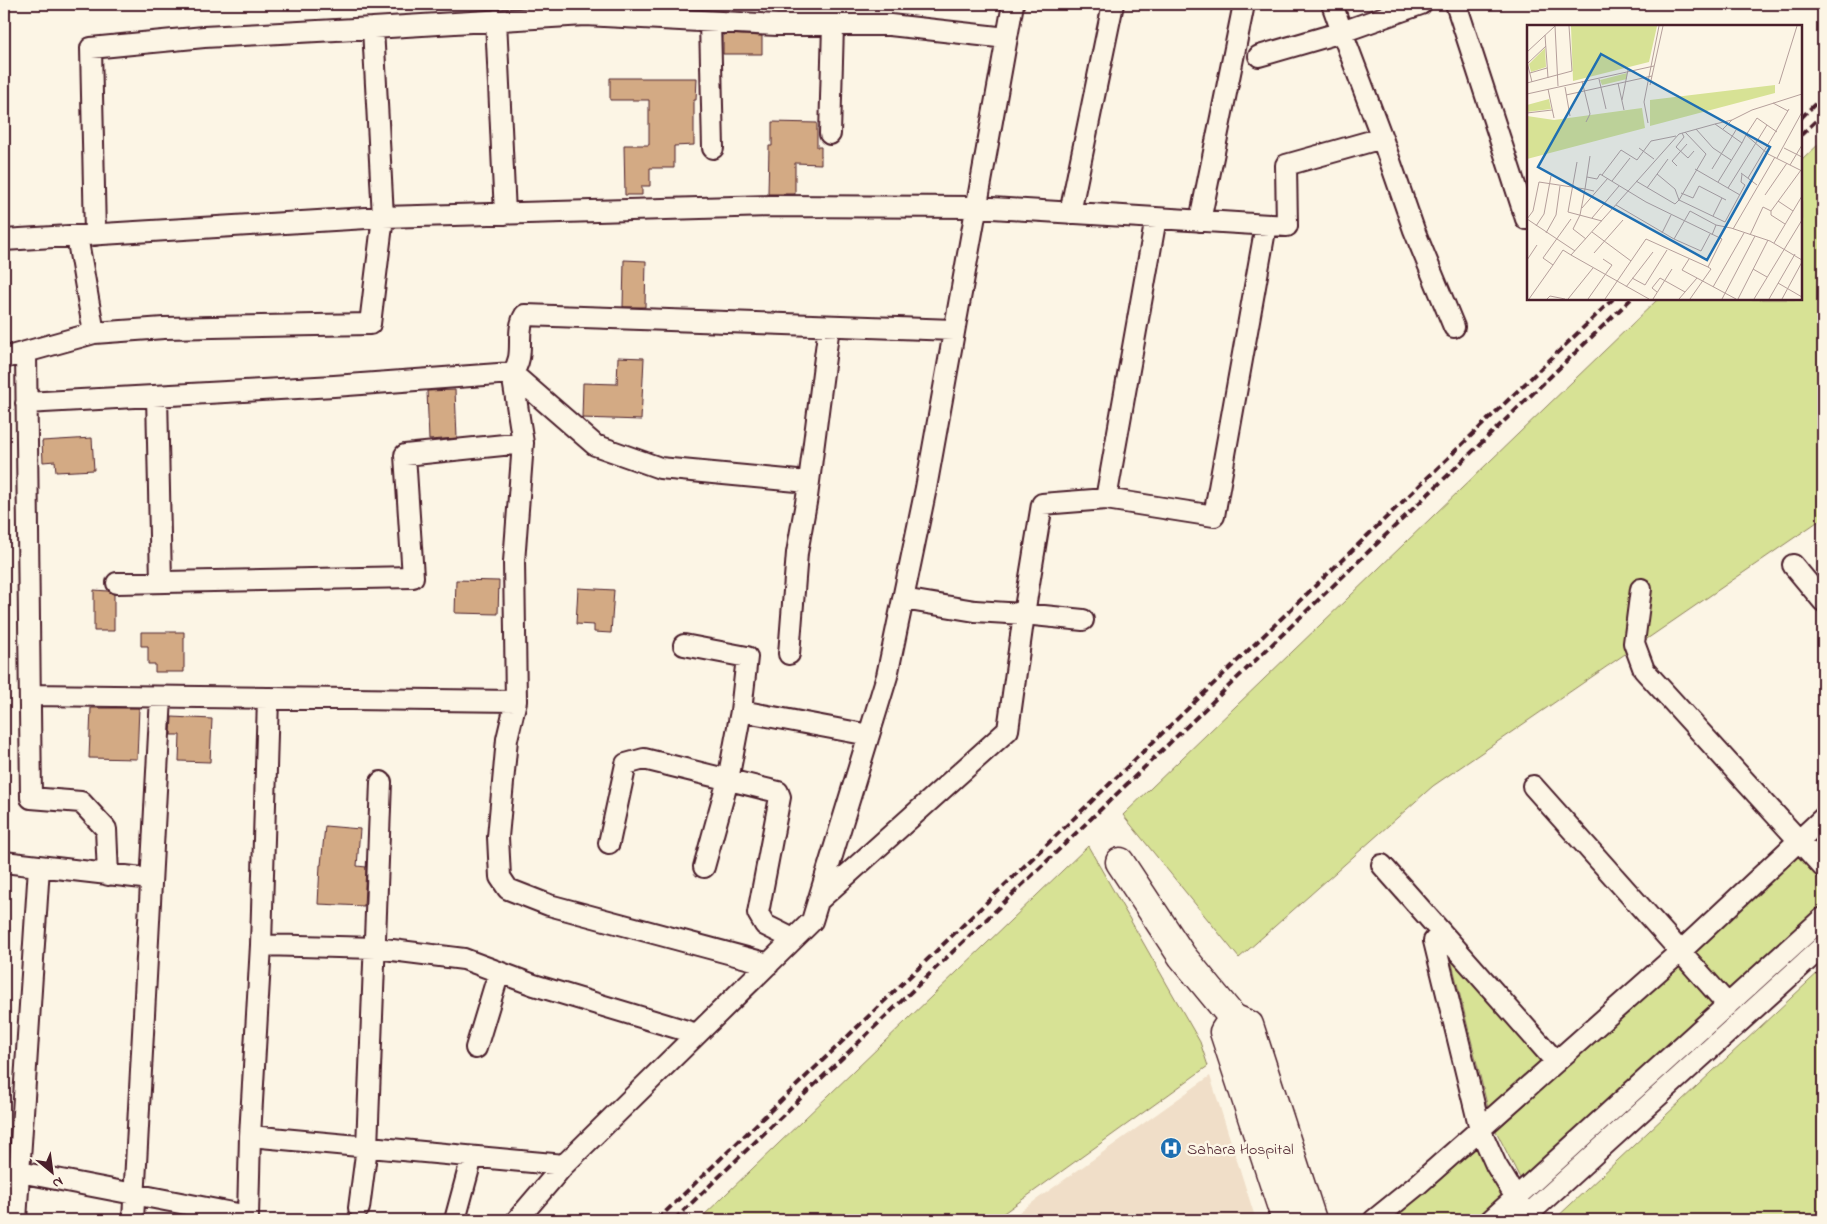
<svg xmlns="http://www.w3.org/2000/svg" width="1827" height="1224" font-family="'Indie Flower',sans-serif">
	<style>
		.built { fill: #f0dec8 }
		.green { fill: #d7e295; stroke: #908060 }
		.building { fill: #d3aa84; stroke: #4a1f2b }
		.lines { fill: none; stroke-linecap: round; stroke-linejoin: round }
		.street-casing { stroke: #4a1f2b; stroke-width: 24 }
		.secondary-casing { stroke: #4a1f2b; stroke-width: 31 }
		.street { stroke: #fcf5e5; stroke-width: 20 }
		.secondary { stroke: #fcf5e5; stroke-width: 28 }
		.rail { stroke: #4a1f2b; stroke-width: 4; stroke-dasharray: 8 4; stroke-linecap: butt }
		.labels { text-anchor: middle; stroke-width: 5; stroke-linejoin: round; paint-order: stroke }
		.poi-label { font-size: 16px; fill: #4a1f2b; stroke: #fcf5e5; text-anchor: start }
		.inset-road { fill: none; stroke: #b59f9b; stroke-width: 1 }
		.view { fill: #1f6fb2; fill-opacity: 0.15; stroke: #1f6fb2; stroke-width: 2.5 }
		.inset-edge { fill: none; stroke: #4a1f2b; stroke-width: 2.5 }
	</style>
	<rect width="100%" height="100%" fill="#fcf5e5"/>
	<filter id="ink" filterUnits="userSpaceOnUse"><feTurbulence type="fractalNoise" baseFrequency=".02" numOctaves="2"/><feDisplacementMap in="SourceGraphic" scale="10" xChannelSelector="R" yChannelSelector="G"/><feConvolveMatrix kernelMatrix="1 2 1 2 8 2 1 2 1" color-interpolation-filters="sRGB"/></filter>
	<g filter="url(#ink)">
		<!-- built -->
		<path class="built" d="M1210,1076L1256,1220H1008Z"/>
		<!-- green -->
		<path class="green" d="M1823,140V518L1433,786L1239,958L1123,815L1658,299H1801V161Z
			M1813,839L1823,850V906L1728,993L1691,952Z
			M1088,846L1200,1042L1208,1066L994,1220H699Z
			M1451,959L1542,1061L1489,1112Z
			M1677,965L1715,1006L1521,1180L1496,1131Z
			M1823,968V1220H1554Z
			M1478,1147L1504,1196L1476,1220H1391Z"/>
		<!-- building -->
		<path class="building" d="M723,34L762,36V54H723Z
			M610,78H697L696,100H694V145L674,146V168H650V186H642V195H625L624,145H649V100H610Z
			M772,122L817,123V147H821V164L795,163V194H768L769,146H772Z
			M624,260L646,261L645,307H623Z
			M618,357L644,358L641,420L582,418L583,383L617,384Z
			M455,390L457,438L429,440L427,391Z
			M92,438L94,470L56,472L55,461L43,462L42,441Z
			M456,580L499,581L498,614L455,613Z
			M578,588L614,590L611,633L594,632V625L576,624Z
			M94,590L108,591L114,594V631H94Z
			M141,632H184V672H155V664H148V646H141Z
			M91,708H139L137,759L89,758Z
			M172,717L212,719L210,762L179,761L180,735H171Z
			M325,826L360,829L357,866L366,867L364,906L318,904L320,865H321Z"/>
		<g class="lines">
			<!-- street casing -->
			<g class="street-casing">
				<path id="street" d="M1421,4L1342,32L1382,138L1414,230L1454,327
					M1456,4L1526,219
					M496,20L505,214
					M710,22L713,148
					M1259,56L1342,32L1332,4
					M830,134L833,25
					M1070,213L1113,4
					M1200,221L1244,4
					M95,235L91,48L204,37L373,28
					M4,240L383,217L771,206L976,207L1287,226L1286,165L1382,138
					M94,333L164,328L370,324L383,217L373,28L585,15L777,25H890L1007,38
					M26,352L31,798L81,802L106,829L108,875
					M4,358L94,333L77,236
					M157,396L161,582
					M26,403L334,386L512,373C527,355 514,333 525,315L954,330
					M1106,499L1156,218
					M1793,565L1823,601
					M117,583L413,577L405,455L523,443
					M1641,589L1634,643L1644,670L1823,867
					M903,599L975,611L1024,614L1083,620
					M684,645L747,657L741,711L728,780L704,867
					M789,654L797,553L807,497L829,326
					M30,695L516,701
					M741,711L869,735
					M1533,786L1728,1005
					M609,843L626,764L644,759L778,792L780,797L758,913L765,925L793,939
					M4,862L151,879
					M1382,865L1556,1062
					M818,901L1008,730L1024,614L1042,504L1106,499L1214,516L1266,225
					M1442,933L1434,941L1480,1129L1496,1165L1523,1209
					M261,945L376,948L464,959L534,985L697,1034
					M769,964L549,905L508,889L500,877L498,837L507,739L516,701L514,562L523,443L512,373L595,445L660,468L808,482
					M476,1048L499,972
					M250,1136L261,945L268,698
					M4,1169L248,1216L250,1136L564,1165L812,921L887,676L926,488L1013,4
					M359,1208L367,1147L381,782
					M16,1220L39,867
					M133,1220L161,697
					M455,1220L472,1157
					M517,1220L564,1165
					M1374,1220L1416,1186L1681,951L1823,818
					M1491,1220L1823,918
					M1522,1220L1823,946"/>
			</g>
			<!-- secondary casing -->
			<g class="secondary-casing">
				<path id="secondary" d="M1120,862L1182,956L1233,1018L1249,1025L1312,1220
					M1233,1018L1224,1032L1286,1220"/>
			</g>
			<!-- street -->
			<use href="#street" class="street"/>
			<!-- secondary -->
			<use href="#secondary" class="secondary"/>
			<!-- rail -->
			<path class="rail" d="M1801,118L1823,96
				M1801,135L1823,114
				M657,1220L1613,299
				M674,1220L1631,299"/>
		</g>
	</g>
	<!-- icons -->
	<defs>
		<g id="hospital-disc" transform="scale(1.125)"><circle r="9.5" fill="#1f6fb2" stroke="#fcf5e5"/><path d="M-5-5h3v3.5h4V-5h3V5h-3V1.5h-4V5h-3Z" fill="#fff"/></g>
	</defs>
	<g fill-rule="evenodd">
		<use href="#hospital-disc" x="1171" y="1148"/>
	</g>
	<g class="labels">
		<!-- poi labels -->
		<g class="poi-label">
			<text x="1187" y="1154">Sahara Hospital</text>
		</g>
	</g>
	<!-- overview -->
	<g transform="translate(1527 25)">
		<rect width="275" height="275" fill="#fcf5e5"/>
		<path d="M44,1H130L122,37L46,56ZM18,23L19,42L4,47L2,39ZM100,48V54L75,60L73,55ZM248,60V68L123,101V75ZM22,74L24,84L0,87V80ZM115,83L118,103L0,134V91L27,95Z" fill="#d7e295"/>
		<path class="inset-road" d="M28,1L31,61M18,10L21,53M0,27L28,1M0,37L5,57M0,39L19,21M3,48L20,43M72,54L79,84M55,56L63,89L59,97M0,58L45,46L42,1M91,58L97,85M252,59L270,1M123,60L136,1M38,62L43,91M21,64L27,93M0,69L127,41M39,70L125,51M95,75L101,45M246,78L261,86M0,88L25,85M121,98L117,77L132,1M188,99L205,95M169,104L186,123L204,135M196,104L205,95L225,85L275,69M155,108L157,112L149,122L161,133L167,126M219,110L230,93L250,107M112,123L127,134M257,123L275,132M250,133L275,87M50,137L41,187L75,196M263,140L275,120M150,141L145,136L160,119M168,144L213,170M185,144L209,105M214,148L230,160M130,149L148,164L152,175L179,129L158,107M75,150L94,125L110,135L124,116L149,111M60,152L70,154L73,149L119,177L195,214L181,242L119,214L78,274M221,153L262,84M85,156L103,133M109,156L148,179L152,175L198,197M191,157L215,118M120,163L141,134M201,163L240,100M154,168L166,173L172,161L199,175M238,170L260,138M251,176L266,186M89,180L147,214L163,186L189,200M55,183L81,153M186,191L195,173M65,193L92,161M0,194L6,186L12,157L58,164L63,131M0,194L48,226M44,194L16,233L26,240L36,225L44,230M198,197L218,160L214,157L215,149M258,199L244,190V186L274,145M9,201L17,189L24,151M206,204L248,132M65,207L104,236M19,208L29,190L33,161M135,208L144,190M185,210L189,200L204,203L243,216L275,235M223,210L236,182L244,186M59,214L46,204L53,190L58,164L67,166M147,214L174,226L183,209M247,218L275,171M67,228L96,195M162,234L155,245L170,253M0,235L10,220M226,244L240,252M105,253L118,260L140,225M251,258L275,272M99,262L126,227M186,262L217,208M130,267L125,263L133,253L158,267M2,274L26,240M20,274L23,271L38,274M41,274L66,243M61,274L85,240L76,234M122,274L44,230L152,109L188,99L215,118L219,110L241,129L275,146M126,274L145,244M152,274L170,253L209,274M163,274L184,244L181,242M195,274L228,211M211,274L241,215M227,274L275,195M242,274L268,229M255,274L275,237"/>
		<path class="view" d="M74,29L243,122L180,235L11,142Z"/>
		<rect width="275" height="275" class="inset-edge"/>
	</g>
	<!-- margin -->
	<rect width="1827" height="1224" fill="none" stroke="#fcf5e5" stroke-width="20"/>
	<rect x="10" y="10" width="1807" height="1204" fill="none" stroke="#4a1f2b" stroke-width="2" filter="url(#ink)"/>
	<!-- north arrow -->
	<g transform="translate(52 1172) rotate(151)" stroke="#fcf5e5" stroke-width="4" paint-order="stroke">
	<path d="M0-4L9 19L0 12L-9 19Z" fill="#4a1f2b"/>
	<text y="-8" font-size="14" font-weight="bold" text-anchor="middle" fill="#4a1f2b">N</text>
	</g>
</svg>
